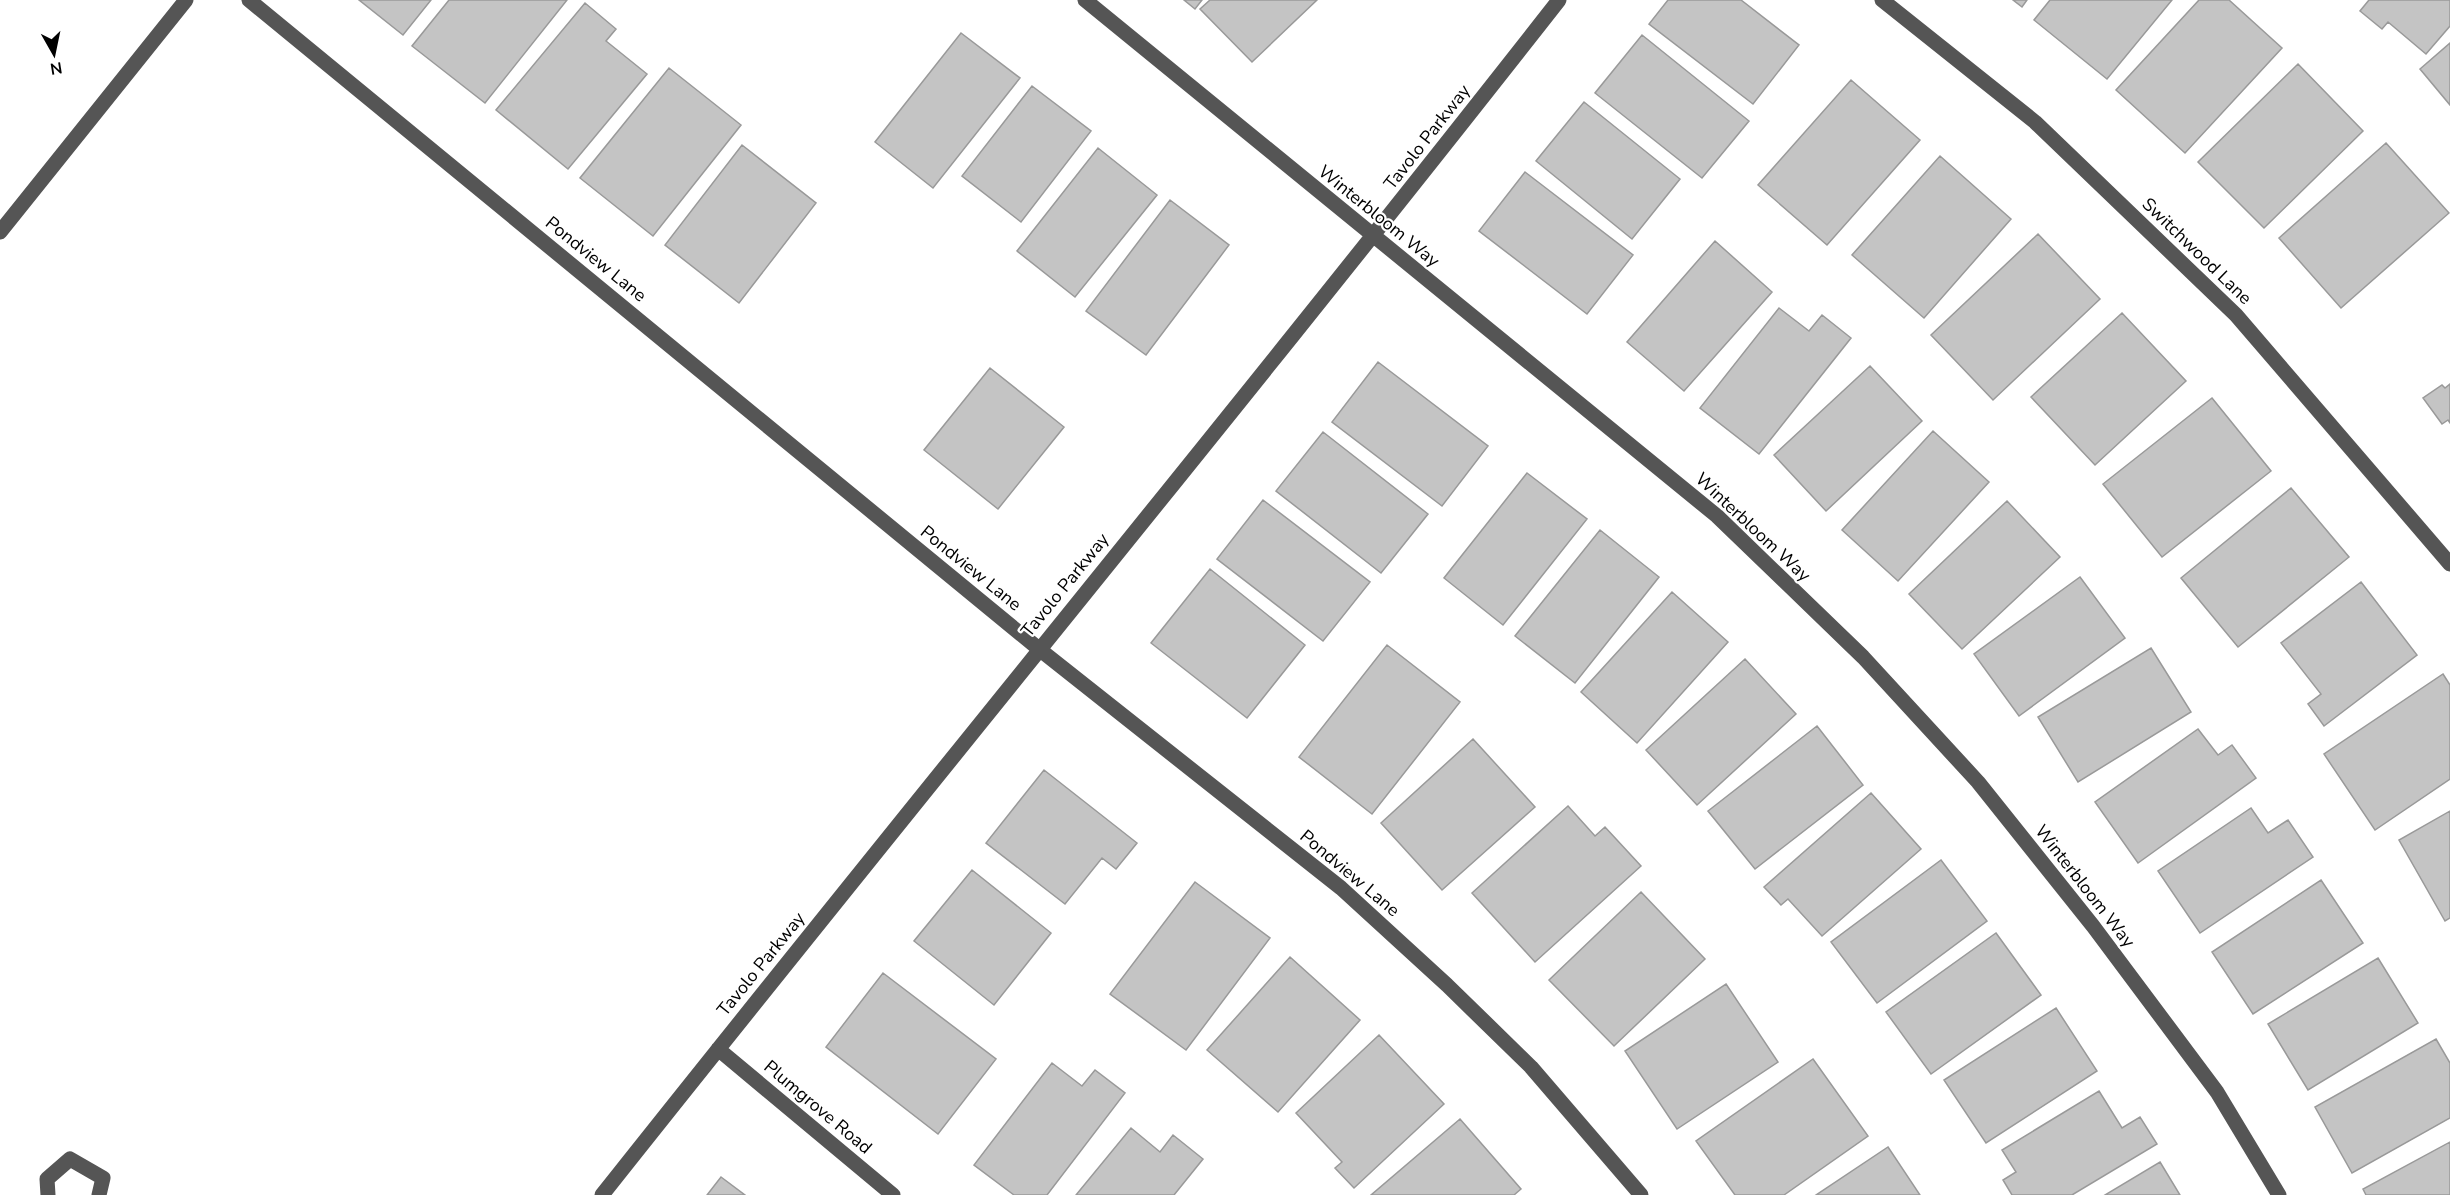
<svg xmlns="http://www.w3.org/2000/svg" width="2450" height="1195" font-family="'Nunito Sans',sans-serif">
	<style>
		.building { fill: #c4c4c4; stroke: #999; stroke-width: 1.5 }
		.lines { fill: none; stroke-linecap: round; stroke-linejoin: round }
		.minor { stroke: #555; stroke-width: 15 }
		.labels { text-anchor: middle; stroke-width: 4.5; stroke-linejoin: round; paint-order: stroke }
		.street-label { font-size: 18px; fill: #000; stroke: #fff }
	</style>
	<rect width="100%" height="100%" fill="#fff"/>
	<!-- building -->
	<path class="building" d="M359,0H431L403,35Z
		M449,0H567L485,103L412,46Z
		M1184,0H1202L1195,9Z
		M1210,0H1317L1252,62L1200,9Z
		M1668,0H1741L1799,45L1753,104L1649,24Z
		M2013,0H2027L2022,7Z
		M2050,0H2172L2107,79L2034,20Z
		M2199,0H2229L2282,48L2185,153L2116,90Z
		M2369,0H2450V26L2426,54L2388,22L2382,29L2360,11Z
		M585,3L616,29L606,41L647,74L568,169L496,110Z
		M961,33L1020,78L933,188L875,142Z
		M1642,35L1749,121L1702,178L1595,93Z
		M2450,43V105L2420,69Z
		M2298,64L2363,131L2264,228L2198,162Z
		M669,68L741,125L653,236L580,178Z
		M1851,80L1920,140L1827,245L1758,185Z
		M1032,86L1091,131L1021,222L962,176Z
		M1584,102L1680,179L1632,239L1536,161Z
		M2386,143L2449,213L2341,308L2279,238Z
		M742,145L816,203L739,303L665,245Z
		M1098,148L1157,195L1075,297L1017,251Z
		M1940,156L2011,219L1924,318L1852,255Z
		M1525,172L1633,255L1587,314L1479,231Z
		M1170,200L1229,245L1146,355L1086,311Z
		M2038,234L2100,299L1993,400L1931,335Z
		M1715,241L1772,292L1684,391L1627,342Z
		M1779,308L1809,331L1822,315L1851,338L1759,454L1700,408Z
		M2122,313L2186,381L2095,465L2031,397Z
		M1378,362L1488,446L1442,506L1332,422Z
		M1870,366L1922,421L1826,511L1774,455Z
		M990,368L1064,427L998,509L924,450Z
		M2450,384V423L2448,420L2442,424L2423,398L2442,385L2445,388Z
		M2212,398L2271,471L2162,557L2103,484Z
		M1933,431L1989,482L1898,581L1842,530Z
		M1323,432L1428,514L1381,573L1276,491Z
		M1527,473L1587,519L1503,625L1444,578Z
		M2291,488L2349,557L2238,647L2181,578Z
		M1263,500L1370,582L1323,641L1217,559Z
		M2007,501L2060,557L1962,649L1909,594Z
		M1600,530L1659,577L1575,683L1515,636Z
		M1210,569L1305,645L1247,718L1151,643Z
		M2080,577L2125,638L2019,716L1974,654Z
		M2361,582L2417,655L2324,726L2308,704L2321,694L2281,643Z
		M1672,592L1728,642L1637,743L1581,692Z
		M1387,645L1460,702L1372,814L1299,757Z
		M2151,648L2191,712L2078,782L2038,717Z
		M1745,659L1796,714L1697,805L1646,750Z
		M2443,674L2450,685V779L2375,830L2324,754Z
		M1817,726L1863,785L1755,869L1708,811Z
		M2198,729L2218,755L2232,745L2256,778L2138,863L2095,802Z
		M1473,739L1535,807L1442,890L1381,823Z
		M1044,770L1137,843L1116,869L1102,858L1065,904L986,843Z
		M1871,793L1921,849L1822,936L1788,899L1781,905L1764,887Z
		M1568,806L1595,836L1605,827L1641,866L1535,962L1472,893Z
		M2251,808L2268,833L2288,820L2313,857L2200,933L2158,871Z
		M2450,811V918L2445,921L2399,840Z
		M1941,860L1987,921L1877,1003L1831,942Z
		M972,870L1051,933L994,1005L914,941Z
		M2321,880L2363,943L2253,1014L2212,952Z
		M1195,882L1270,938L1186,1050L1110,994Z
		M1641,892L1705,959L1614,1046L1549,980Z
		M1996,933L2041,995L1931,1074L1886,1012Z
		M1290,957L1360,1020L1278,1112L1207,1050Z
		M2378,958L2418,1023L2308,1090L2268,1024Z
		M883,973L996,1059L938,1134L826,1047Z
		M1726,984L1778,1062L1677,1129L1625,1051Z
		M2056,1008L2097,1071L1986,1143L1944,1080Z
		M1379,1035L1444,1104L1354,1188L1335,1168L1342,1162L1296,1113Z
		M2436,1039L2450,1063V1118L2352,1173L2315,1107Z
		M1813,1059L1868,1136L1784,1195H1735L1696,1141Z
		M1052,1063L1082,1086L1095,1070L1125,1093L1047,1195H1014L974,1165Z
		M2099,1091L2122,1128L2140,1117L2157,1144L2072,1195H2012L2003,1180L2016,1172L2002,1150Z
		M1460,1119L1521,1189L1514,1195H1371Z
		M1131,1128L1160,1152L1173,1135L1203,1159L1174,1195H1076Z
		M2450,1142V1195H2366L2363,1189Z
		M1888,1147L1920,1195H1816Z
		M2160,1162L2180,1195H2105Z
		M721,1177L745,1195H707Z"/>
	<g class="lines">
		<!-- minor -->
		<path class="minor" d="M249,0L1039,649L1341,888L1447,985L1531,1067L1641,1195
			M1085,0L1717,516L1863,657L1978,782L2093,926L2217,1092L2279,1195
			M1882,0L2035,122L2236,315L2450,564
			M0,232L186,0
			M718,1049L893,1195
			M48,1195L47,1179L70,1159L103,1178L99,1195
			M602,1195C919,795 1244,402 1559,0"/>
	</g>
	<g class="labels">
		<!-- street labels -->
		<g class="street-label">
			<text transform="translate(1427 137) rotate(-52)" y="6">Tavolo Parkway</text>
			<text transform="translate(1379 216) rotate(39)" y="6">Winterbloom Way</text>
			<text transform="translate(2197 251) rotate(44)" y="6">Switchwood Lane</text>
			<text transform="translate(596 259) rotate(39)" y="6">Pondview Lane</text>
			<text transform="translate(1753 527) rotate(43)" y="6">Winterbloom Way</text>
			<text transform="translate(971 568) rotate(39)" y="6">Pondview Lane</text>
			<text transform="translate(1065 585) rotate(-51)" y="6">Tavolo Parkway</text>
			<text transform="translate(1350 873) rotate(40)" y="6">Pondview Lane</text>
			<text transform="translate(2085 886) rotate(52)" y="6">Winterbloom Way</text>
			<text transform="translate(761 964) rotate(-51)" y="6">Tavolo Parkway</text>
			<text transform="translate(818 1107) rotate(40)" y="6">Plumgrove Road</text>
		</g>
	</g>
	<!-- north arrow -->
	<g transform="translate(54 54) rotate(171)" stroke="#ffffff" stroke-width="4.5" paint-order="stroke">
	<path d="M0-4.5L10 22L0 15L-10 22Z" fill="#000000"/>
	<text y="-9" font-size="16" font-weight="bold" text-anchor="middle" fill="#000000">N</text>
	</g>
</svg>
